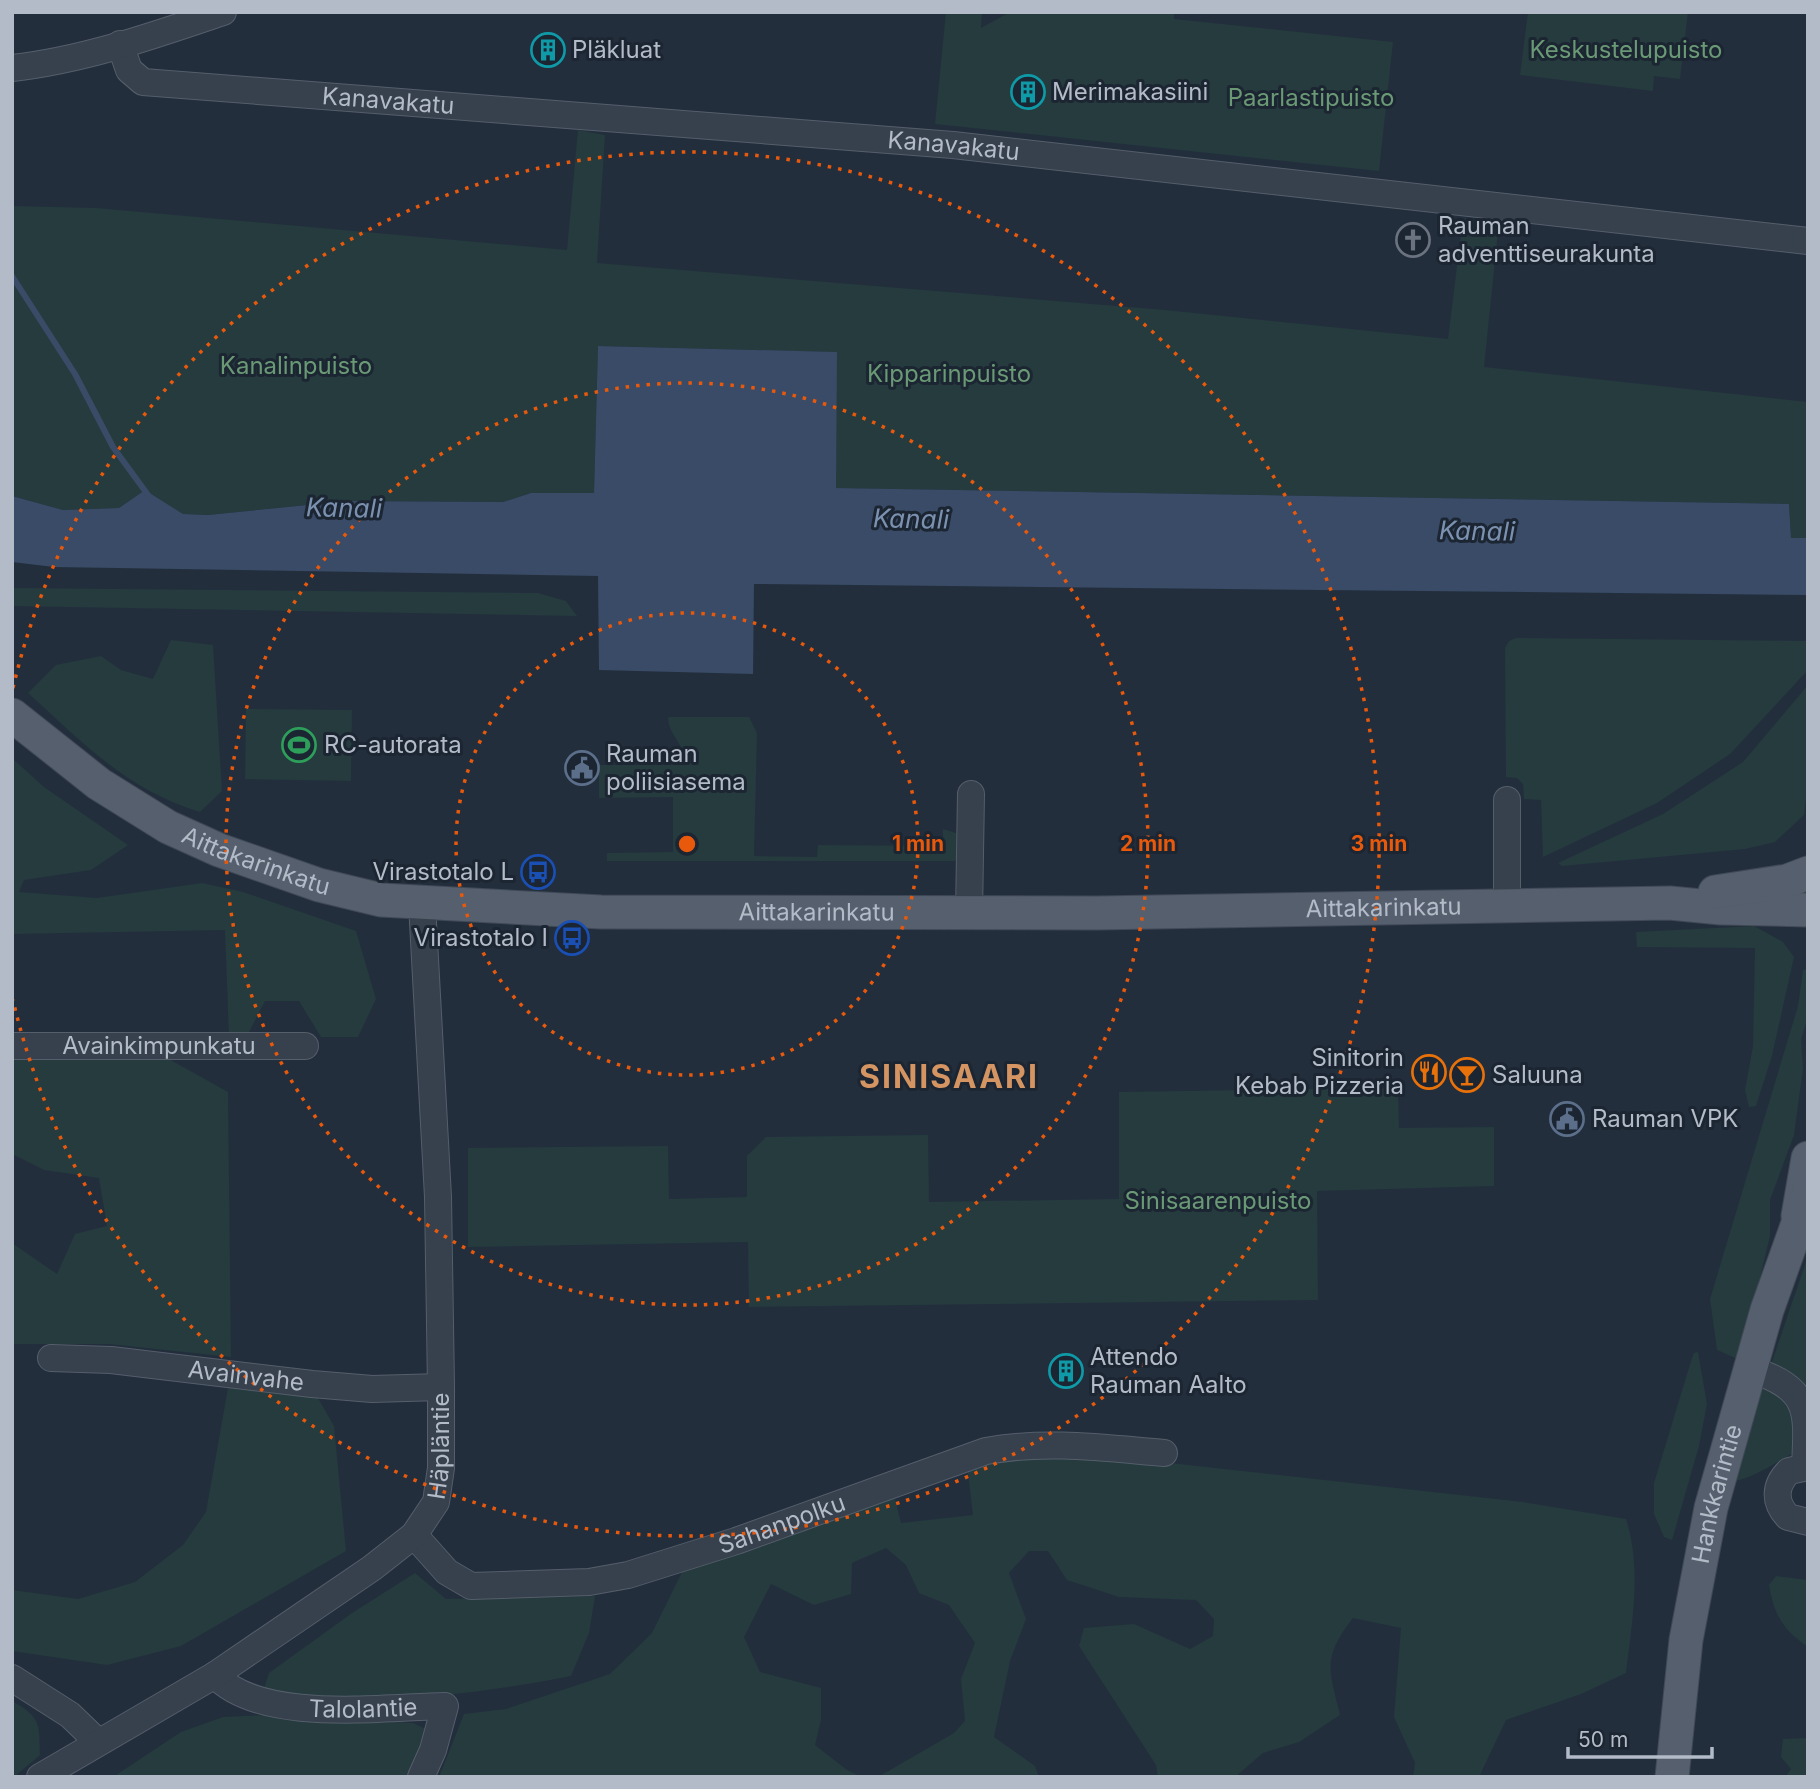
<svg xmlns="http://www.w3.org/2000/svg" width="1820" height="1789" font-family="Inter,sans-serif">
	<style>
		.green { fill: #253b3e }
		.water { fill: #394b66 }
		.lines { fill: none; stroke-linecap: round; stroke-linejoin: round }
		.stream { stroke: #394b66; stroke-width: 6 }
		.minor-casing { stroke: #555e6b; stroke-width: 28 }
		.major-casing { stroke: #404956; stroke-width: 35 }
		.minor { stroke: #37404d; stroke-width: 26 }
		.major { stroke: #555f6d; stroke-width: 33 }
		.ring { fill: none; stroke: #e8590c; stroke-width: 3.5; stroke-dasharray: 3.5 7 }
		.labels { text-anchor: middle; stroke-width: 6; stroke-linejoin: round; paint-order: stroke }
		.poi-label { font-size: 24px; fill: #b3bbc8; stroke: #1c2532; text-anchor: start }
		.park-label { font-size: 24px; fill: #6a9975; stroke: #1c2532 }
		.street-label { font-size: 24px; fill: #b3bbc8; stroke: #1c2532 }
		.water-label { font-size: 26px; font-style: italic; fill: #7b91b0; stroke: #1c2532 }
		.district-label { font-size: 32px; font-weight: bold; letter-spacing: 2px; fill: #d49562; stroke: #1c2532 }
		.centre { fill: #e8590c; stroke: #1c2532; stroke-width: 3.5 }
		.ring-label { font-size: 21px; text-anchor: middle; font-weight: bold; fill: #e8590c; stroke: #1c2532; stroke-width: 6; stroke-linejoin: round; paint-order: stroke }
	</style>
	<rect width="100%" height="100%" fill="#232e3d"/>
	<!-- green -->
	<path class="green" d="M946,12H982L981,28L1010,12H1174V19L1393,42L1379,171L935,124Z
		M1528,12H1688L1680,79L1654,76L1653,91L1520,75Z
		M578,130L605,135L597,263L1165,310L1448,339L1463,218L1499,222L1484,367L1808,402V538H1791L1789,504L835,488L836,352L598,346L594,493H531L503,502L347,501L208,515L183,514L145,490L119,508L63,510L12,496V206L96,208L567,250Z
		M12,588L538,593L566,601L577,616L12,606Z
		M1516,638L1806,641L1808,670L1730,754L1657,803L1543,857L1541,800L1524,799L1523,784L1517,778L1506,777L1505,648L1509,641Z
		M171,640L213,645L222,791L200,812C127,790 83,743 28,693L56,665L101,656L121,670L153,679Z
		M1808,685V780L1804,815L1775,842L1745,849L1562,866L1558,863L1663,814L1743,762Z
		M246,709L352,710L351,781L245,779Z
		M668,717H749L757,733L754,856L817,857L818,845L943,846V829L959,834V858L955,861H607V853L673,852V797L599,798V765H685C683,738 669,738 668,717Z
		M12,758L44,787L128,845L91,870L24,880L19,892L97,898L202,883L243,892L356,931L376,999L358,1037H321L299,1001H265L247,1036H229L225,930L12,934Z
		M1754,926L1783,942L1794,957L1772,1056L1756,1106L1749,1107L1745,1090L1753,1046L1755,948L1637,947L1636,932Z
		M1808,969V1017L1801,1039L1803,1068L1794,1135L1770,1200V1236L1743,1349L1735,1358L1717,1350L1710,1299L1798,1006L1803,970Z
		M12,1057L167,1058L228,1092L231,1357L109,1344H12V1243L57,1274L75,1234L107,1226L99,1178L44,1170L12,1154Z
		M1398,1088L1399,1128L1494,1127V1186L1317,1191L1318,1300L749,1307L748,1242L468,1247V1148L668,1146L669,1199L747,1197V1156L766,1137L928,1135L929,1202L1119,1199V1092Z
		M1808,1256V1454L1802,1449C1775,1461 1761,1476 1731,1482Z
		M1698,1352L1707,1404L1699,1446L1672,1540L1664,1537L1654,1514V1483L1691,1361L1694,1353Z
		M228,1388L318,1398L334,1426L346,1551L181,1646L107,1665L12,1651V1590L78,1599L135,1582L183,1545L206,1512Z
		M1043,1449L1523,1502L1626,1519C1642,1569 1632,1622 1626,1673L1581,1694L1506,1720L1479,1777H1413L1415,1763L1394,1717L1401,1628L1353,1618C1322,1658 1329,1669 1340,1715L1299,1742L1263,1753L1235,1777H1158L1156,1765L1079,1646L1084,1628L1134,1624L1190,1649L1213,1636L1214,1619L1196,1600L1119,1597L1067,1580L1048,1551H1029L1009,1573L1026,1619L1010,1661L994,1737L1035,1766L1039,1777H878L954,1733L965,1721L961,1679L975,1643L949,1605L919,1593L906,1565L886,1548L852,1563L851,1594L814,1605L771,1584L744,1637L760,1672L821,1688V1720L815,1745L847,1770L862,1777H439L464,1714L506,1709L610,1674L652,1633L685,1566L843,1509L895,1499L901,1523L973,1515L967,1465Z
		M415,1573L446,1599L595,1596L589,1633L571,1676C471,1696 364,1707 263,1691L269,1673L352,1613Z
		M1776,1576L1808,1580V1647C1783,1630 1774,1615 1769,1585Z
		M12,1701C41,1717 39,1723 40,1755L14,1777Z
		M264,1715L413,1723L428,1730L407,1777H113L181,1732L223,1717Z
		M1808,1738V1777H1785L1791,1769L1781,1757L1783,1739Z"/>
	<!-- water -->
	<path class="water" d="M598,346L837,352L836,488L1789,504L1791,538H1808V595L754,584L753,674L599,670L598,576L54,567L12,562V496L63,510L119,508L145,490L183,514L208,515L347,501L503,502L531,493H594Z"/>
	<g class="lines">
		<!-- stream -->
		<path class="stream" d="M12,276L75,374L113,447L148,495"/>
		<!-- minor casing -->
		<g class="minor-casing">
			<g id="minor">
				<path id="s1" d="M120,44L129,70L143,82L953,145L1808,241"/>
				<path d="M12,68C84,60 155,35 223,12"/>
				<path d="M1507,800V907"/>
				<path d="M969,913L971,794"/>
				<path id="s2" d="M12,1046H305"/>
				<path id="s3" d="M51,1358L111,1360L312,1384L372,1389L441,1387"/>
				<path d="M1750,1369C1810,1389 1808,1409 1805,1466"/>
				<path d="M1808,1467L1789,1471C1774,1486 1774,1502 1788,1517L1808,1522"/>
				<path id="s4" d="M414,1535L447,1572L471,1586L589,1582L628,1575L736,1541L986,1451C1046,1440 1104,1448 1164,1453"/>
				<path id="s5" d="M215,1675C260,1724 382,1707 445,1706L433,1750L421,1777"/>
				<path d="M12,1678L70,1715L97,1741"/>
				<path id="s6" d="M40,1777L215,1675L372,1568L414,1535L436,1502L441,1468V1387L438,1197L422,904"/>
			</g>
		</g>
		<!-- major casing -->
		<g class="major-casing">
			<g id="major">
				<path id="s7" d="M12,715L99,784L168,827L219,850L319,885L381,900L601,912L1097,913L1670,903L1721,908L1808,910"/>
				<path d="M1715,892L1787,881L1808,873"/>
				<path d="M1798,1216L1808,1158"/>
				<path id="s8" d="M1672,1777L1686,1640L1711,1508L1767,1310L1808,1195"/>
			</g>
		</g>
		<!-- minor -->
		<use href="#minor" class="minor"/>
		<!-- major -->
		<use href="#major" class="major"/>
	</g>
	<!-- distance rings -->
	<g class="ring">
		<circle cx="687" cy="844" r="231"/>
		<circle cx="687" cy="844" r="461"/>
		<path d="M13 688A692 692 0 1 1 13 1000"/>
	</g>
	<!-- icons -->
	<defs>
		<g id="building-ring" transform="scale(1.75)"><circle r="9.5" fill="#1c2532" stroke="#0f9aa8" stroke-width="1.5"/><path d="M-4-6H4V6H1V3H-1V6H-4ZM-2.5-4.3h1.7v1.8h-1.7ZM.8-4.3h1.7v1.8H.8ZM-2.5-1h1.7V.8h-1.7ZM.8-1h1.7V.8H.8Z" fill="#0f9aa8"/></g>
		<g id="church-ring" transform="scale(1.75)"><circle r="9.5" fill="#1c2532" stroke="#6b7280" stroke-width="1.5"/><path d="M-1.2-6h2.4v3.5h3.3v2.4h-3.3V6h-2.4V-.1h-3.3v-2.4h3.3Z" fill="#6b7280"/></g>
		<g id="stadium-ring" transform="scale(1.75)"><circle r="9.5" fill="#1c2532" stroke="#2e9e5b" stroke-width="1.5"/><path d="M0-5a6.5 5 0 1 0 0 10a6.5 5 0 1 0 0-10ZM-3.5-1.8h7v3.6h-7Z" fill="#2e9e5b"/></g>
		<g id="civic-ring" transform="scale(1.75)"><circle r="9.5" fill="#1c2532" stroke="#5c6f8a" stroke-width="1.5"/><path d="M-.6-6.5H3V-4.5H.6V-3L4-1V1h2V6H-6V1h2V-1L-.6-3ZM-1.2 2.5V6h2.4V2.5Z" fill="#5c6f8a"/></g>
		<g id="bus-ring" transform="scale(1.75)"><circle r="9.5" fill="#1c2532" stroke="#1a4fb4" stroke-width="1.5"/><path d="M-5-6H5V4H4V6H2V4H-2V6H-4V4H-5ZM-3.5-4V0h7V-4ZM-3.5 1.2v1.5H-2V1.2ZM2 1.2v1.5H3.5V1.2Z" fill="#1a4fb4"/></g>
		<g id="restaurant-ring" transform="scale(1.75)"><circle r="9.5" fill="#1c2532" stroke="#e8710a" stroke-width="1.5"/><path d="M-5-6h1v4h1v-4h1v4h1v-4h1v5L-1.5 .5V6h-2V.5L-5-1ZM5-6V6H3V1.5H1.5Q1.5-4 5-6Z" fill="#e8710a"/></g>
		<g id="bar-ring" transform="scale(1.75)"><circle r="9.5" fill="#1c2532" stroke="#e8710a" stroke-width="1.5"/><path d="M-6-5H6L.8 .8V4.5H3.5V6h-7V4.5H-.8V.8Z" fill="#e8710a"/></g>
	</defs>
	<g fill-rule="evenodd">
		<use href="#building-ring" x="548" y="50"/>
		<use href="#building-ring" x="1028" y="92"/>
		<use href="#church-ring" x="1413" y="240"/>
		<use href="#stadium-ring" x="299" y="745"/>
		<use href="#civic-ring" x="582" y="768"/>
		<use href="#bus-ring" x="538" y="872"/>
		<use href="#bus-ring" x="572" y="938"/>
		<use href="#restaurant-ring" x="1429" y="1072"/>
		<use href="#bar-ring" x="1467" y="1075"/>
		<use href="#civic-ring" x="1567" y="1119"/>
		<use href="#building-ring" x="1066" y="1371"/>
	</g>
	<g class="labels">
		<!-- poi labels -->
		<g class="poi-label">
			<text x="572" y="58">Pläkluat</text>
			<text x="1052" y="100">Merimakasiini</text>
			<text x="1438" y="234">Rauman<tspan x="1438" dy="28">adventtiseurakunta</tspan></text>
			<text x="324" y="753">RC-autorata</text>
			<text x="606" y="762">Rauman<tspan x="606" dy="28">poliisiasema</tspan></text>
			<text x="514" y="880" text-anchor="end">Virastotalo L</text>
			<text x="548" y="946" text-anchor="end">Virastotalo I</text>
			<text x="1404" y="1066" text-anchor="end">Sinitorin<tspan x="1404" dy="28">Kebab Pizzeria</tspan></text>
			<text x="1492" y="1083">Saluuna</text>
			<text x="1592" y="1127">Rauman VPK</text>
			<text x="1090" y="1365">Attendo<tspan x="1090" dy="28">Rauman Aalto</tspan></text>
		</g>
		<!-- park labels -->
		<g class="park-label">
			<text x="1626" y="58">Keskustelupuisto</text>
			<text x="1311" y="106">Paarlastipuisto</text>
			<text x="296" y="374">Kanalinpuisto</text>
			<text x="949" y="382">Kipparinpuisto</text>
			<text x="1218" y="1209">Sinisaarenpuisto</text>
		</g>
		<!-- street labels -->
		<g class="street-label">
			<text dy="8" stroke="none"><textPath href="#s1" startOffset="292">Kanavakatu</textPath></text>
			<text dy="8" stroke="none"><textPath href="#s1" startOffset="859">Kanavakatu</textPath></text>
			<text dy="8" stroke="none"><textPath href="#s7" startOffset="287">Aittakarinkatu</textPath></text>
			<text dy="8" stroke="none"><textPath href="#s7" startOffset="1421">Aittakarinkatu</textPath></text>
			<text dy="8" stroke="none"><textPath href="#s7" startOffset="854">Aittakarinkatu</textPath></text>
			<text dy="8" stroke="none"><textPath href="#s2" startOffset="147">Avainkimpunkatu</textPath></text>
			<text dy="8" stroke="none"><textPath href="#s3" startOffset="196">Avainvahe</textPath></text>
			<text dy="8" stroke="none"><textPath href="#s6" startOffset="542">Häpläntie</textPath></text>
			<text dy="8" stroke="none"><textPath href="#s8" startOffset="287">Hankkarintie</textPath></text>
			<text dy="8" stroke="none"><textPath href="#s4" startOffset="397">Sahanpolku</textPath></text>
			<text dy="8" stroke="none"><textPath href="#s5" startOffset="156">Talolantie</textPath></text>
		</g>
		<!-- water labels -->
		<g class="water-label">
			<text transform="translate(344 508) rotate(1)" y="9">Kanali</text>
			<text transform="translate(911 519) rotate(1)" y="9">Kanali</text>
			<text transform="translate(1477 531) rotate(1)" y="9">Kanali</text>
		</g>
		<!-- district labels -->
		<g class="district-label">
			<text x="949" y="1088">SINISAARI</text>
		</g>
	</g>
	<circle cx="687" cy="844" r="10" class="centre"/>
	<g class="ring-label">
		<text x="918" y="851">1 min</text>
		<text x="1148" y="851">2 min</text>
		<text x="1379" y="851">3 min</text>
	</g>
	<!-- border -->
	<rect width="1820" height="1789" fill="none" stroke="#b3bbc8" stroke-width="28"/>
	<!-- scale -->
	<path d="M1568 1747v10h144v-10" fill="none" stroke="#b3bbc8" stroke-width="3.5"/>
	<text x="1578" y="1747" font-size="21" fill="#b3bbc8" stroke="#1c2532" stroke-width="5" paint-order="stroke">50 m</text>
</svg>
